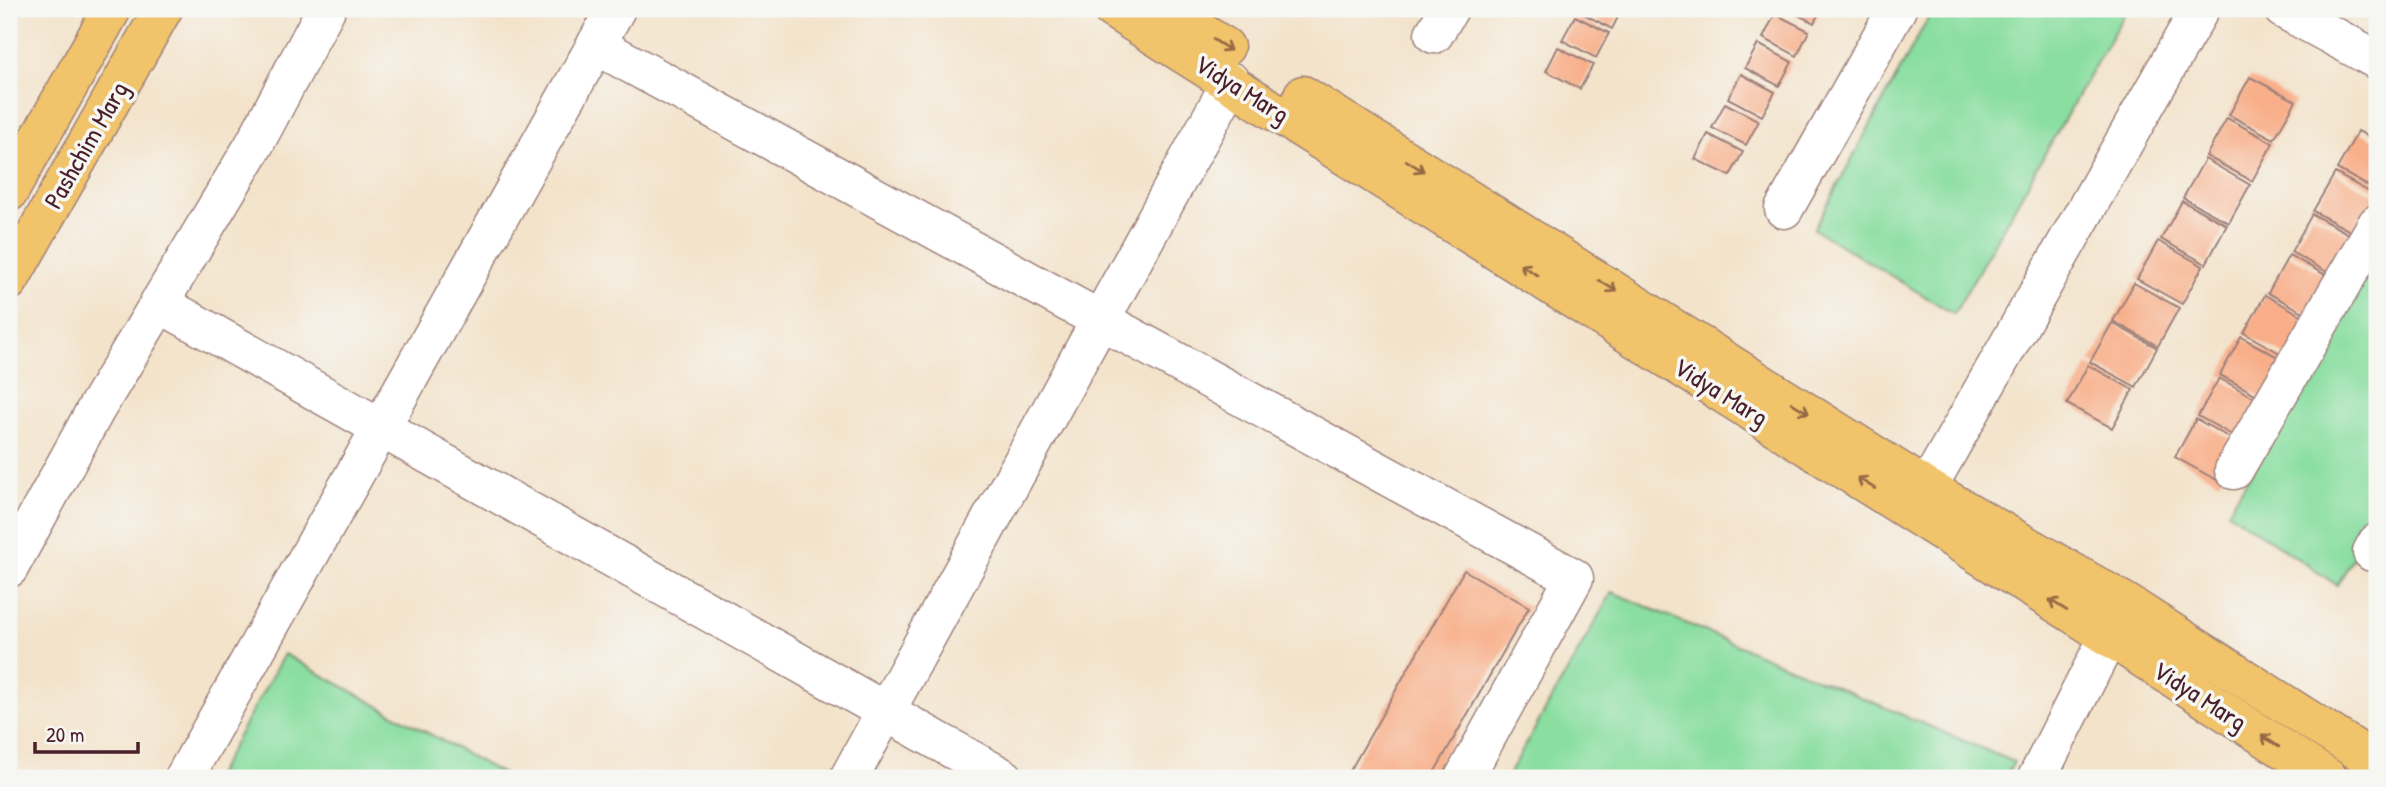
<svg xmlns="http://www.w3.org/2000/svg" width="2386" height="787" font-family="'Patrick Hand',sans-serif">
	<style>
		.green { fill: #89dea0; stroke: #6a7e66; stroke-width: 2 }
		.building { fill: #f8ae88 }
		.lines { fill: none; stroke-linecap: round; stroke-linejoin: round }
		.minor-casing { stroke: #9e817b; stroke-width: 41 }
		.major-casing { stroke: #9e817b; stroke-width: 41 }
		.minor { stroke: #fff; stroke-width: 38 }
		.major { stroke: #f1c36a; stroke-width: 38 }
		.oneway { stroke: #956947 }
		.labels { text-anchor: middle; stroke-width: 7; stroke-linejoin: round; paint-order: stroke }
		.street-label { font-size: 26px; fill: #4a1f2b; stroke: #f6f6f2 }
	</style>
	<rect width="100%" height="100%" fill="#f6f6f2"/>
	<filter id="ink" filterUnits="userSpaceOnUse"><feTurbulence type="fractalNoise" baseFrequency=".0143" numOctaves="2"/><feDisplacementMap in="SourceGraphic" scale="14" xChannelSelector="R" yChannelSelector="G"/><feConvolveMatrix kernelMatrix="1 2 1 2 8 2 1 2 1" color-interpolation-filters="sRGB"/></filter>
	<filter id="wash" filterUnits="userSpaceOnUse"><feTurbulence type="fractalNoise" baseFrequency=".00686" numOctaves="4" result="noise"/><feDisplacementMap in="SourceGraphic" scale="28" xChannelSelector="R" yChannelSelector="G"/><feGaussianBlur stdDeviation="1.57" result="paint"/><feColorMatrix in="noise" values="0 0 0 0 0 0 0 0 0 0 0 0 0 0 0 0 0 1.4 0 .05"/><feComposite in="paint" operator="in"/></filter>
	<g filter="url(#wash)">
		<rect width="100%" height="100%" fill="#f3e3cb"/>
		<!-- green -->
		<path class="green" d="M1933,9H2127L1954,314L1814,229Z
			M2377,256V518L2337,585L2228,512Z
			M1612,592L2014,762L2005,778H1507Z
			M284,654L510,778H215Z"/>
		<g id="blocks">
			<!-- building -->
			<path class="building" d="M1579,9H1622L1612,29L1578,11Z
				M1786,9H1821L1814,23Z
				M1775,14L1809,31L1797,56L1763,38Z
				M1575,16L1609,33L1596,58L1562,40Z
				M1758,44L1792,62L1779,86L1745,68Z
				M1558,47L1593,65L1580,89L1546,71Z
				M1741,74L1775,92L1762,116L1728,98Z
				M2250,77L2296,101L2274,139L2229,115Z
				M1725,103L1759,121L1746,145L1712,128Z
				M2227,118L2273,143L2252,181L2206,156Z
				M2358,131L2377,141V191L2337,169Z
				M1708,134L1743,152L1730,176L1695,159Z
				M2205,159L2250,185L2229,223L2183,198Z
				M2335,173L2377,196V202L2359,236L2313,211Z
				M2182,201L2227,225L2206,264L2161,239Z
				M2312,214L2358,239L2336,277L2291,252Z
				M2158,241L2203,266L2182,304L2137,279Z
				M2289,255L2335,280L2314,318L2268,293Z
				M2134,283L2179,308L2158,346L2113,321Z
				M2265,295L2310,320L2289,358L2244,333Z
				M2112,323L2157,348L2136,387L2090,362Z
				M2241,337L2287,362L2266,400L2220,375Z
				M2088,365L2133,390L2112,428L2067,404Z
				M2219,378L2264,403L2243,441L2198,416Z
				M2196,419L2241,444L2220,482L2175,457Z
				M1464,570L1529,607L1431,778H1346Z"/>
		</g>
	</g>
	<g filter="url(#ink)">
		<use href="#blocks" fill-opacity="0" stroke="#9e817b" stroke-width="2"/>
		<g class="lines">
			<!-- minor casing -->
			<g class="minor-casing">
				<path id="minor" d="M2283,9L2377,60
					M1434,34L1449,9
					M596,45L1574,578L1464,778
					M1784,209L1897,9
					M159,303L1004,778
					M2234,470L2377,224
					M1927,488L2200,9
					M2372,552L2377,543
					M9,568L96,409L254,145L326,9
					M184,778L616,9
					M849,778L1231,82
					M2037,778L2123,608"/>
			</g>
			<!-- major casing -->
			<g class="major-casing">
				<path id="major" d="M1112,9L2108,636L2328,778
					M1164,9L1225,47
					M1303,95L1927,488L2126,603L2377,763
					M9,192L112,9
					M9,281L163,9"/>
			</g>
			<!-- minor -->
			<use href="#minor" class="minor"/>
			<!-- major -->
			<use href="#major" class="major"/>
		</g>
		<!-- one-way arrows -->
		<defs><path id="oneway-shaft" d="M-6 0H5M1.5-3L5.5 0L1.5 3" fill="none" stroke-width="1.6" stroke-linecap="round" stroke-linejoin="round" transform="scale(1.75)"/></defs>
		<g class="oneway">
			<use href="#oneway-shaft" transform="translate(1222 45) rotate(32)"/>
			<use href="#oneway-shaft" transform="translate(1415 166) rotate(32)"/>
			<use href="#oneway-shaft" transform="translate(1529 270) rotate(-148)"/>
			<use href="#oneway-shaft" transform="translate(1608 286) rotate(32)"/>
			<use href="#oneway-shaft" transform="translate(1800 408) rotate(32)"/>
			<use href="#oneway-shaft" transform="translate(1866 483) rotate(-148)"/>
			<use href="#oneway-shaft" transform="translate(2058 605) rotate(-148)"/>
			<use href="#oneway-shaft" transform="translate(2270 741) rotate(-147)"/>
		</g>
	</g>
	<g class="labels">
		<!-- street labels -->
		<g class="street-label">
			<text transform="translate(1242 89) rotate(32)" y="9">Vidya Marg</text>
			<text transform="translate(86 145) rotate(-60)" y="9">Pashchim Marg</text>
			<text transform="translate(1721 392) rotate(32)" y="9">Vidya Marg</text>
			<text transform="translate(2200 696) rotate(33)" y="9">Vidya Marg</text>
		</g>
	</g>
	<!-- margin -->
	<rect width="2386" height="787" fill="none" stroke="#f6f6f2" stroke-width="35"/>
	<!-- scale -->
	<path d="M35 742v10h103v-10" fill="none" stroke="#4a1f2b" stroke-width="3.5"/>
	<text x="46" y="742" font-size="21" fill="#4a1f2b" stroke="#f6f6f2" stroke-width="5" paint-order="stroke">20 m</text>
</svg>
